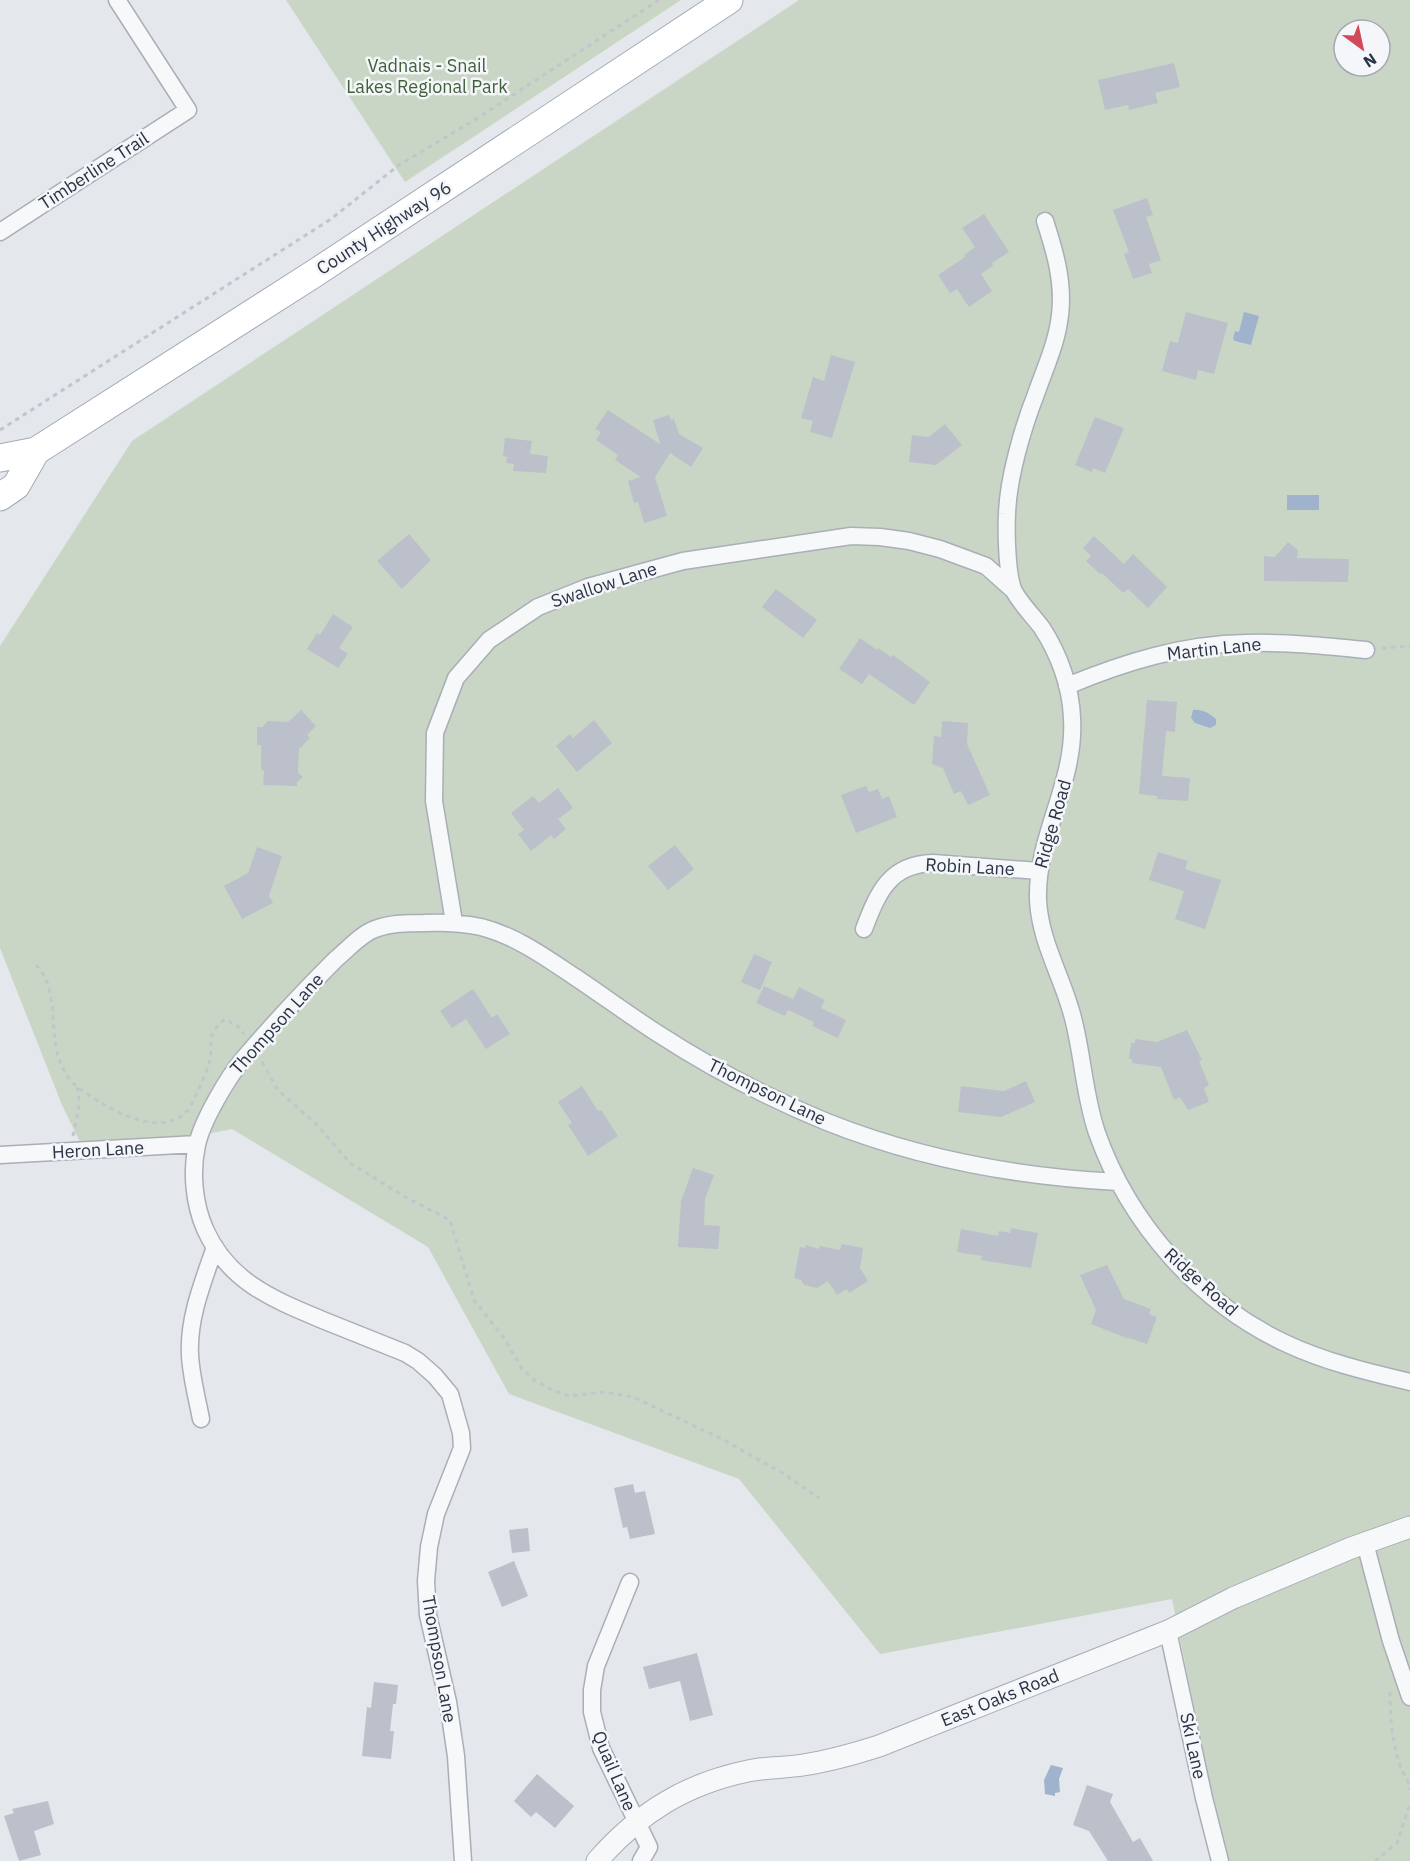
<svg xmlns="http://www.w3.org/2000/svg" width="1410" height="1861" font-family="'IBM Plex Sans',sans-serif">
	<style>
		.green { fill: #c9d6c5; fill-rule: evenodd }
		.water { fill: #9fb4cc }
		.building { fill: #bbc0ca }
		.lines { fill: none; stroke-linecap: round; stroke-linejoin: round }
		.minor-casing { stroke: #a9aeb7; stroke-width: 19 }
		.tertiary-casing { stroke: #a9aeb7; stroke-width: 23 }
		.primary-casing { stroke: #a3abb8; stroke-width: 29 }
		.path { stroke: #c2c5cb; stroke-width: 3; stroke-dasharray: 4.5 4.5; stroke-linecap: butt }
		.minor { stroke: #f7f8fa; stroke-width: 16 }
		.tertiary { stroke: #f7f8fa; stroke-width: 21 }
		.primary { stroke: #fff; stroke-width: 27 }
		.labels { text-anchor: middle; stroke-width: 5; stroke-linejoin: round; paint-order: stroke }
		.park-label { font-size: 18px; fill: #3f6138; stroke: #f4f6f9 }
		.street-label { font-size: 18px; fill: #2b3445; stroke: #f4f6f9 }
	</style>
	<rect width="100%" height="100%" fill="#e4e7ec"/>
	<!-- green -->
	<path class="green" d="M286,0H681L405,182Z
		M799,0H1410V1861H1225L1172,1599L880,1654L739,1479L509,1394L428,1247L232,1129L137,1148L80,1142L62,1105L0,948V646L132,441ZM1344,30H1380V66H1344Z"/>
	<!-- water -->
	<path class="water" d="M1244,312L1259,316L1251,345L1235,341L1233,339L1235,331L1239,332Z
		M1287,495H1319V510H1287Z
		M1193,710C1202,709 1209,713 1216,719V725L1210,728L1195,723L1191,718Z
		M1051,1765L1063,1768L1059,1779L1060,1792L1055,1793V1796L1045,1794L1044,1780Z"/>
	<!-- building -->
	<path class="building" d="M1174,63L1180,87L1155,93L1158,103L1129,110L1128,105L1105,110L1098,80Z
		M1147,198L1153,215L1146,217L1161,260L1149,264L1152,273L1133,279L1124,254L1129,252L1113,210Z
		M984,214L1009,252L992,263L993,266L981,274L992,291L969,307L957,289L950,293L938,275L965,257L964,255L975,247L962,228Z
		M1186,312L1228,323L1214,374L1198,370L1196,380L1162,371L1170,341L1178,343Z
		M831,355L855,362L832,438L810,432L813,421L801,418L813,377L824,381Z
		M608,410L660,444L653,420L669,415L671,420L674,419L679,434L703,448L691,467L670,453L655,477L667,516L644,523L638,502L634,503L628,481L641,477L615,460L618,455L596,440L601,432L595,429Z
		M1095,417L1124,428L1105,473L1093,468L1092,472L1075,465Z
		M945,424L962,445L936,465L909,462L912,435L929,437Z
		M505,438L532,441L530,454L548,456L546,473L513,471L514,464L506,463L507,457L503,456Z
		M409,534L431,560L402,589L377,561Z
		M1094,536L1124,564L1133,554L1167,587L1148,608L1128,589L1123,593L1102,573L1100,574L1086,561L1091,556L1083,548Z
		M1288,542L1298,550L1297,558L1349,559L1348,582L1264,581V556L1275,557Z
		M776,589L817,620L803,638L762,607Z
		M333,614L353,627L339,648L348,654L338,668L307,649L317,633L320,635Z
		M860,638L877,650L878,648L891,657L893,655L930,682L914,705L869,674L862,684L839,669Z
		M1147,700L1177,702L1175,732L1166,731L1162,776L1190,778L1188,801L1157,799V796L1139,794Z
		M301,710L316,726L307,735L310,738L299,749L298,773L303,777L297,782V786L263,785L264,771L261,769V745H257V727H262L268,721L288,722Z
		M594,720L612,743L577,772L556,746L570,734L573,738Z
		M942,721L968,723L967,744L990,795L968,805L961,791L954,794L943,768L932,764L934,736L941,737Z
		M866,786L869,792L878,789L882,799L889,796L897,817L856,833L841,795Z
		M558,788L573,808L558,819L566,829L554,839L551,835L531,851L518,834L524,830L511,813L533,796L539,803Z
		M675,845L694,869L668,890L648,866Z
		M257,847L282,856L269,896L273,903L242,919L224,886L248,873Z
		M1158,852L1188,861L1185,869L1221,880L1205,929L1175,919L1184,891L1149,880Z
		M754,954L772,962L760,990L741,982Z
		M764,986L793,999L785,1016L756,1003Z
		M799,987L825,1000L821,1008L846,1020L838,1038L812,1026L814,1022L788,1010Z
		M473,989L492,1018L497,1014L510,1034L486,1049L466,1019L452,1028L440,1011Z
		M1187,1030L1202,1060L1199,1061L1209,1085L1204,1088L1209,1102L1188,1110L1180,1097L1174,1100L1161,1067L1132,1063V1059H1129L1131,1043H1135V1039L1157,1042Z
		M1026,1081L1035,1102L1001,1117L958,1112L961,1086L1004,1091Z
		M582,1086L598,1111L601,1110L618,1136L588,1156L568,1125L572,1123L558,1102Z
		M693,1168L714,1175L705,1199L704,1225L720,1226L718,1249L678,1247L681,1201Z
		M1011,1228L1038,1233L1031,1268L981,1260L982,1256L957,1252L961,1229L998,1236L999,1231L1010,1233Z
		M842,1244L863,1248L860,1268L868,1281L849,1293L847,1289L837,1295L828,1281L817,1288L804,1285L801,1280L794,1278L800,1247L805,1248L806,1245L819,1249L820,1246L840,1250Z
		M1107,1265L1124,1299L1151,1309L1149,1314L1157,1317L1147,1344L1129,1338V1339L1091,1324L1096,1310L1080,1275Z
		M633,1484L635,1493L645,1491L655,1534L630,1539L627,1527L623,1528L614,1488Z
		M528,1528L530,1551L512,1553L509,1530Z
		M514,1561L528,1596L502,1607L488,1572Z
		M697,1653L713,1715L690,1721L680,1681L649,1689L643,1667Z
		M374,1682L398,1685L396,1704H393L390,1731H394L391,1759L362,1756L367,1707L371,1708Z
		M537,1774L574,1806L555,1828L536,1812L531,1817L514,1801Z
		M1087,1785L1113,1794L1110,1802L1133,1842L1140,1838L1153,1861H1108L1089,1831L1073,1825Z
		M48,1801L54,1824L34,1831L41,1855L19,1861L4,1816L14,1813L12,1809Z"/>
	<g class="lines">
		<!-- minor casing -->
		<g class="minor-casing">
			<path id="minor" d="M1045,221C1055,252 1064,282 1060,315C1057,343 1045,368 1036,394C1023,427 1008,478 1007,514C1006,532 1007,573 1013,589C1018,601 1034,617 1042,628C1059,654 1071,687 1072,718C1076,783 1036,835 1038,900C1040,942 1063,978 1073,1018C1083,1056 1084,1095 1097,1133C1129,1223 1198,1302 1285,1343C1325,1362 1368,1372 1410,1382
				M0,232L188,110L117,0
				M1067,686C1125,662 1183,644 1246,643C1286,642 1326,646 1366,650
				M454,922L434,801L435,733L456,678L489,640L538,607L588,587L683,561L851,536L880,537L909,541L940,549L986,566L1013,590
				M864,929C878,892 890,864 933,863L1039,871
				M0,1155L197,1144
				M201,1419C197,1398 191,1376 190,1355C188,1318 203,1282 215,1247
				M1365,1543L1391,1641L1410,1697
				M630,1582L596,1666L592,1690V1712L601,1748L649,1847L641,1861
				M1168,1631L1204,1798L1220,1861
				M463,1861L456,1756L448,1702L428,1615L426,1581L429,1547L436,1514L462,1448L461,1433L450,1394L435,1376L418,1361L405,1353C378,1342 352,1332 325,1321C275,1300 229,1283 205,1229C194,1204 191,1172 197,1145C202,1121 228,1077 244,1058C273,1024 304,991 336,959C348,949 361,934 375,929C391,923 408,923 424,923C444,922 462,923 481,927C516,936 545,957 575,977C602,995 629,1015 657,1033C711,1068 768,1098 827,1122C920,1159 1019,1177 1118,1182"/>
		</g>
		<!-- tertiary casing -->
		<g class="tertiary-casing">
			<path id="tertiary" d="M597,1861C639,1813 685,1784 748,1771C766,1767 785,1768 803,1765C829,1761 854,1754 879,1746L1168,1631L1233,1598L1351,1548L1410,1527"/>
		</g>
		<!-- primary casing -->
		<g class="primary-casing">
			<path id="primary" d="M0,458L36,451L312,275L729,0
				M0,497L16,486L36,451"/>
		</g>
		<!-- path -->
		<path class="path" d="M0,430L331,219L399,165L473,121L659,0
			M1382,648L1410,646
			M36,965C58,985 50,1030 58,1056C61,1065 66,1077 74,1084C99,1104 159,1143 188,1110C193,1104 209,1067 210,1060C213,1040 206,1035 225,1019L239,1027L244,1034
			M262,1062L278,1090L318,1126L350,1163L407,1198L450,1220L474,1300L504,1338L522,1369L533,1379L552,1390L569,1396L605,1392L633,1397L722,1439L784,1474L819,1498
			M73,1136C76,1120 82,1103 77,1087
			M1390,1692C1390,1717 1392,1744 1401,1768C1404,1775 1409,1781 1410,1790
			M1375,1861L1397,1843L1410,1804"/>
		<!-- minor -->
		<use href="#minor" class="minor"/>
		<!-- tertiary -->
		<use href="#tertiary" class="tertiary"/>
		<!-- primary -->
		<use href="#primary" class="primary"/>
	</g>
	<g class="labels">
		<!-- park labels -->
		<g class="park-label">
			<text x="427" y="72">Vadnais - Snail<tspan x="427" dy="21">Lakes Regional Park</tspan></text>
		</g>
		<!-- street labels -->
		<g class="street-label">
			<text transform="translate(94 171) rotate(-33)" y="6">Timberline Trail</text>
			<text transform="translate(384 228) rotate(-33)" y="6">County Highway 96</text>
			<text transform="translate(604 585) rotate(-18)" y="6">Swallow Lane</text>
			<text transform="translate(1214 649) rotate(-6)" y="6">Martin Lane</text>
			<text transform="translate(1053 824) rotate(-74)" y="6">Ridge Road</text>
			<text transform="translate(970 867) rotate(3)" y="6">Robin Lane</text>
			<text transform="translate(277 1024) rotate(-48)" y="6">Thompson Lane</text>
			<text transform="translate(767 1092) rotate(26)" y="6">Thompson Lane</text>
			<text transform="translate(98 1150) rotate(-3)" y="6">Heron Lane</text>
			<text transform="translate(1201 1282) rotate(42)" y="6">Ridge Road</text>
			<text transform="translate(439 1659) rotate(80)" y="6">Thompson Lane</text>
			<text transform="translate(1000 1698) rotate(-22)" y="6">East Oaks Road</text>
			<text transform="translate(1193 1746) rotate(78)" y="6">Ski Lane</text>
			<text transform="translate(614 1771) rotate(67)" y="6">Quail Lane</text>
		</g>
	</g>
	<!-- north arrow -->
	<g transform="translate(1362 48) rotate(147)"><circle r="28" fill="#f4f6f9" stroke="#a4a8b1" stroke-width="1.5"/>
	<path d="M0-4.5L10 22L0 15L-10 22Z" fill="#d1495b"/>
	<text y="-9" font-size="16" font-weight="bold" text-anchor="middle" fill="#2b3445">N</text>
	</g>
</svg>
